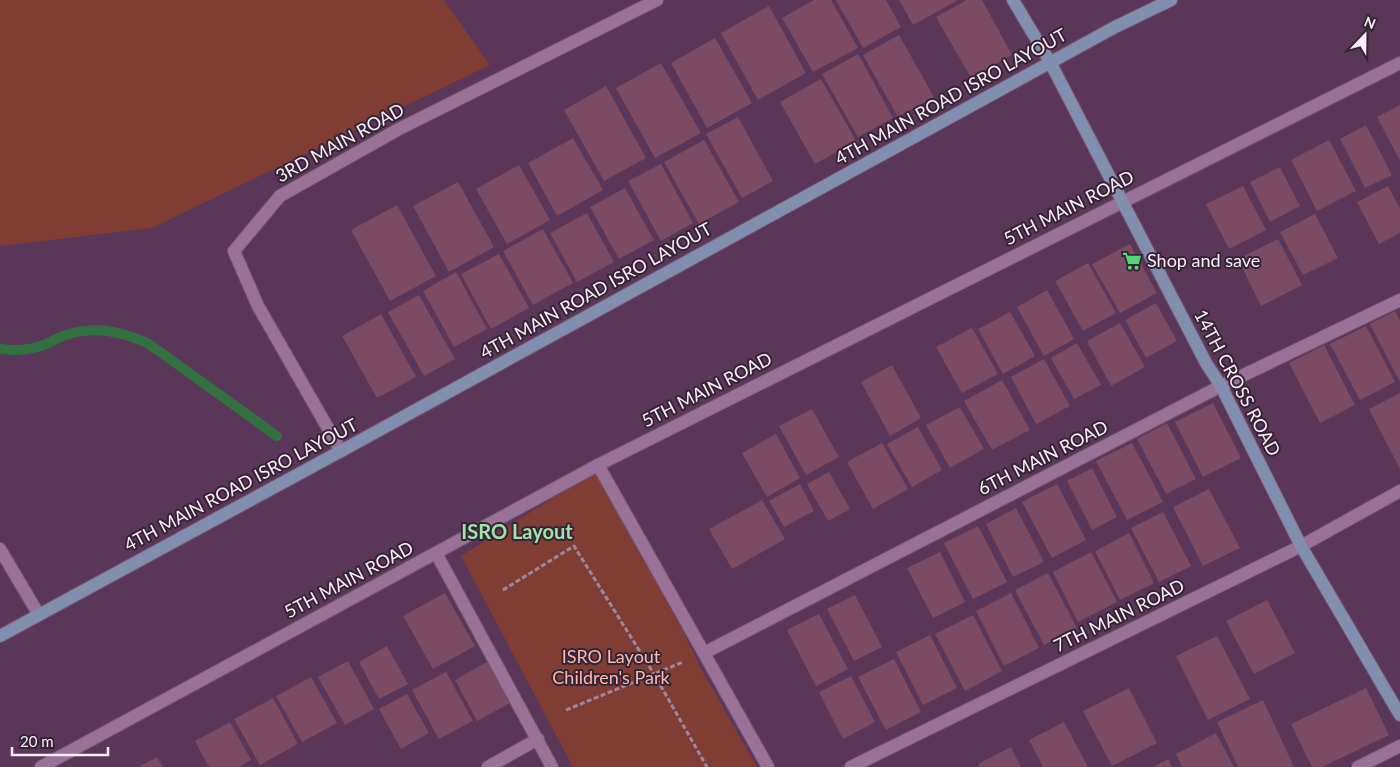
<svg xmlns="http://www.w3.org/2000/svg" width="1400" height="767" font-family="Lato,sans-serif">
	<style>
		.green { fill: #803d34 }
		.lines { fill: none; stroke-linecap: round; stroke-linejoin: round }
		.stream { stroke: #337041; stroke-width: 10 }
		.building { fill: #7b4b63 }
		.street-casing { stroke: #745672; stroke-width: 14 }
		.secondary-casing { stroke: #745672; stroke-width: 14 }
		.path { stroke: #a286a0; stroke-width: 3; stroke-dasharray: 5 2.5; stroke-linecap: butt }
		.street { stroke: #9a7297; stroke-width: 12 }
		.secondary { stroke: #818eae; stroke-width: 12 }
		.labels { text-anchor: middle; stroke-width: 4; stroke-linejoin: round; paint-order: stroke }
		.street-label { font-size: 18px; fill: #feebfc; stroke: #352534 }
		.poi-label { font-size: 18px; fill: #feebfc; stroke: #352534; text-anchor: start }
		.park-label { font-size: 18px; fill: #fab9af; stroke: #352534 }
		.quarter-label { font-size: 20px; font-weight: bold; fill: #a1e3ad; stroke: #352534 }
	</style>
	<rect width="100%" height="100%" fill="#5a3658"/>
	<!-- green -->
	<path class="green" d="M0,0H444L490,65L152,228L0,246Z
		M596,471L686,637L698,663L757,767H573L461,556Z"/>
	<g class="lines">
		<!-- stream -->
		<path class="stream" d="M0,349C15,351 32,350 46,344C52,342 57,338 63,336C92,325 122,331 149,344L277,436"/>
	</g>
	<!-- building -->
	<path class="building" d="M814,0H831L858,48L813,72L782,18Z
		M836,0H886L901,27L863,48Z
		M899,0H958L913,25Z
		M967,0H982L1012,55L971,78L936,17Z
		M769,6L806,73L758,100L721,33Z
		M899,35L934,97L898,117L863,55Z
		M715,38L752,103L707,128L671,63Z
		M858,54L893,118L858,137L822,74Z
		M661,63L701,133L655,158L616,88Z
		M821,79L856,141L815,164L780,102Z
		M606,86L646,158L604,181L564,110Z
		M1400,105V161L1377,117Z
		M738,117L773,181L742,198L706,134Z
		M1366,125L1392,175L1365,188L1340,139Z
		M573,138L603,190L557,216L528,163Z
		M704,140L739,202L699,224L664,162Z
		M1329,140L1356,191L1317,211L1291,160Z
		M661,164L693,223L661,241L628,181Z
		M519,165L550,220L507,244L476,189Z
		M1280,167L1300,206L1270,222L1250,182Z
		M458,182L494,247L449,272L413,206Z
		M1243,186L1266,230L1229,249L1206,204Z
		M1388,186L1400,209V233L1379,244L1357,202Z
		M625,188L654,240L619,259L590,207Z
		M397,205L436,276L390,301L351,230Z
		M587,213L614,262L577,282L550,233Z
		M1315,214L1338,258L1303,275L1280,232Z
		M543,229L573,283L533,305L503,251Z
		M1278,239L1302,285L1261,306L1238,259Z
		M1130,244L1157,293L1120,313L1092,264Z
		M499,254L529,308L491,329L461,274Z
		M1088,263L1116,313L1083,331L1055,281Z
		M456,272L487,329L454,347L423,291Z
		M1047,290L1074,339L1044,356L1017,307Z
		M419,295L455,359L424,376L388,312Z
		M1156,303L1177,341L1146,358L1125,320Z
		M1395,311L1400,321V382L1370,324Z
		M1010,312L1035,356L1003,374L978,329Z
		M381,314L416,377L377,398L342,336Z
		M1120,323L1145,367L1111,386L1087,341Z
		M1366,326L1395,382L1360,400L1330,344Z
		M972,328L998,374L962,393L936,347Z
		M1077,343L1101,385L1074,399L1051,358Z
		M1324,345L1355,405L1320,423L1289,363Z
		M1044,359L1070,406L1036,424L1011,377Z
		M892,365L921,418L890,436L861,382Z
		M1002,380L1030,430L992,450L964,401Z
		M1400,393V469L1369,409Z
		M1213,403L1241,458L1203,477L1175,422Z
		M960,407L984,449L950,468L926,425Z
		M812,409L839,457L806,475L779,426Z
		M1167,423L1196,479L1166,494L1137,439Z
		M918,427L942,470L912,487L887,444Z
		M776,434L800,478L767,497L742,453Z
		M882,443L908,489L873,509L847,462Z
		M1132,443L1163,502L1127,520L1096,461Z
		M1092,468L1117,517L1092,530L1067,481Z
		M829,472L850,509L828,521L807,484Z
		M800,484L814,511L784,527L769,501Z
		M1057,484L1086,540L1052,558L1022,502Z
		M1209,489L1240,548L1203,566L1173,507Z
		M762,500L785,539L732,569L709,529Z
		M1016,508L1044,562L1013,577L986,524Z
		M1163,512L1191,566L1159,582L1131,528Z
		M978,526L1007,582L973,599L944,543Z
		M1129,533L1154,583L1120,600L1095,551Z
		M940,552L965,602L933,618L907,568Z
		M1091,552L1117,602L1078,622L1053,572Z
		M1048,573L1077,628L1044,645L1015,590Z
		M445,593L475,646L433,669L403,616Z
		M1011,593L1039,648L1004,666L976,611Z
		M855,595L882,647L854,661L827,609Z
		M1267,600L1295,653L1254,674L1226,621Z
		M819,614L848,669L816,686L787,630Z
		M973,615L1002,671L965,691L935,634Z
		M930,635L957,688L923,705L896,652Z
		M1217,636L1250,699L1208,720L1176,656Z
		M387,646L408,684L379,699L359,662Z
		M894,659L921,712L886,730L858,677Z
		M348,661L374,709L345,725L318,677Z
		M487,662L510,703L477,721L455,680Z
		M446,672L473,721L439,739L412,690Z
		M851,676L875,722L843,739L819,692Z
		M311,677L337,723L302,742L276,696Z
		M1129,688L1157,743L1112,766L1083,711Z
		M1366,688L1389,735L1322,767H1312L1291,724Z
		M407,694L429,733L401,749L379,709Z
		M273,698L298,744L260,765L234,719Z
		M1263,700L1294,767H1238L1217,722Z
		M230,722L251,760L239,767H209L195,741Z
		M1064,722L1088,767H1043L1029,740Z
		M1216,733L1234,767H1182L1176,754Z
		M1011,747L1021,767H980L978,764Z
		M157,757L163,767H138Z
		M1168,759L1172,767H1153Z"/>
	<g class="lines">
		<!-- street casing -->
		<g class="street-casing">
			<path id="street" d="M341,451L258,306L234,251L280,196L399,129L657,0
				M598,465L768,767
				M0,549L39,615
				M436,553L552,767
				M704,653L1221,386L1400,300
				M41,767L598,465L1400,63
				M488,767L538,739
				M851,767L1301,546L1400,491
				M1358,767L1400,746"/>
		</g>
		<!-- secondary casing -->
		<g class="secondary-casing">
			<path id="secondary" d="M1013,0L1050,62L1206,363L1221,386L1301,546L1400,715
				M0,636L341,451L1115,27L1171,0"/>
		</g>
		<!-- path -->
		<path class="path" d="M503,590L574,546L654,674L707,767
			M566,710L683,662"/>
		<!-- street -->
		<use href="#street" class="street"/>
		<!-- secondary -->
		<use href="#secondary" class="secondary"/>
	</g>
	<!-- icons -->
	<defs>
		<g id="supermarket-bare" transform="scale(1.5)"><path d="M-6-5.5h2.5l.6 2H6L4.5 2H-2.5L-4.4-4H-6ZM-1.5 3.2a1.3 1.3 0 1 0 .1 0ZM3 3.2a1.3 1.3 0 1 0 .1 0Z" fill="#50d674" stroke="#352534" stroke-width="2.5" paint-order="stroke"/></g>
	</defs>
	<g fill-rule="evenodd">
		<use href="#supermarket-bare" x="1132" y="261"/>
	</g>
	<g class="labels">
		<!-- street labels -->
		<g class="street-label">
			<text transform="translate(951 97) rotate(-29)" y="6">4TH MAIN ROAD ISRO LAYOUT</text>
			<text transform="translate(340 143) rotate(-29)" y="6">3RD MAIN ROAD</text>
			<text transform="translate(1069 208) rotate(-27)" y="6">5TH MAIN ROAD</text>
			<text transform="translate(596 291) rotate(-29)" y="6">4TH MAIN ROAD ISRO LAYOUT</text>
			<text transform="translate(1237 383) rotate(62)" y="6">14TH CROSS ROAD</text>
			<text transform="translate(707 390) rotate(-27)" y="6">5TH MAIN ROAD</text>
			<text transform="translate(1043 458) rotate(-27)" y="6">6TH MAIN ROAD</text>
			<text transform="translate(241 485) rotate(-28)" y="6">4TH MAIN ROAD ISRO LAYOUT</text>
			<text transform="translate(349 580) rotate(-28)" y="6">5TH MAIN ROAD</text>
			<text transform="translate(1119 616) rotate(-26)" y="6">7TH MAIN ROAD</text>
		</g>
		<!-- poi labels -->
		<g class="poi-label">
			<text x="1147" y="267">Shop and save</text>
		</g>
		<!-- park labels -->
		<g class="park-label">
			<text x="611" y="663">ISRO Layout<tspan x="611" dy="21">Children's Park</tspan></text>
		</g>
		<!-- quarter labels -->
		<g class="quarter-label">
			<text x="517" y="539">ISRO Layout</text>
		</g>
	</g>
	<!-- north arrow -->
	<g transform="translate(1365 35) rotate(22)" stroke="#352534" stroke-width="4" paint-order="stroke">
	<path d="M0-4L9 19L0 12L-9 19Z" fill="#feebfc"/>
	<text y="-8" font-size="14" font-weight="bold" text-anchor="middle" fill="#feebfc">N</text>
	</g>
	<!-- scale -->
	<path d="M12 747v8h96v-8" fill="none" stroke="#feebfc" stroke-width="2.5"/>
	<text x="20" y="747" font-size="15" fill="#feebfc" stroke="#352534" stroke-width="4" paint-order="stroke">20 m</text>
</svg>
